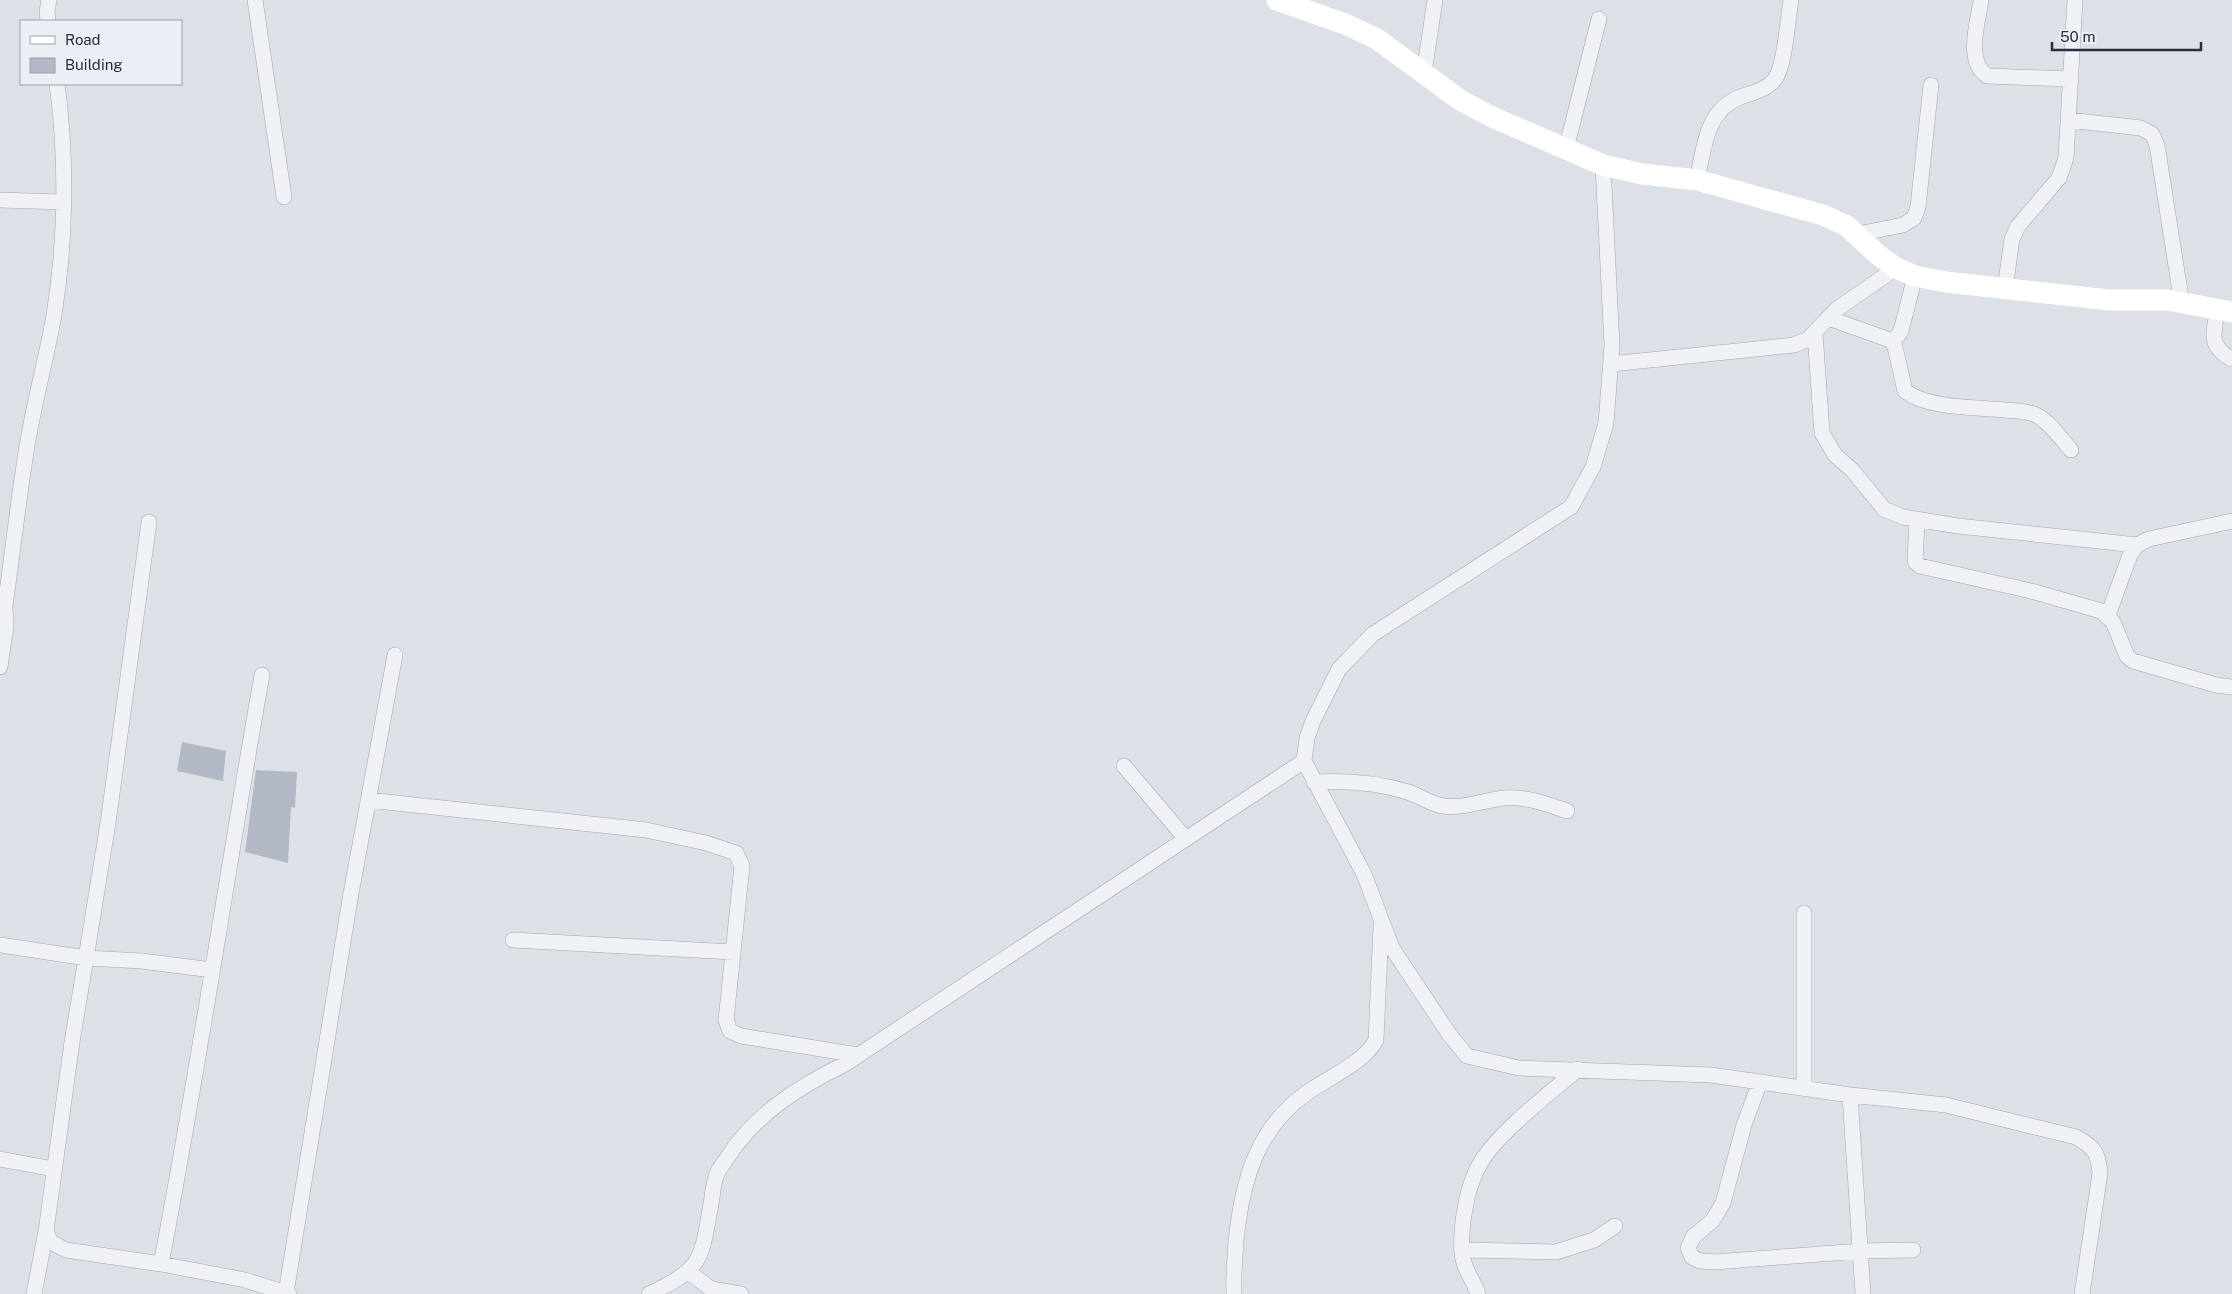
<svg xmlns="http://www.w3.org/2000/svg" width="2232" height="1294" font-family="'Public Sans',sans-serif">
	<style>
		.building { fill: #b3b9c4 }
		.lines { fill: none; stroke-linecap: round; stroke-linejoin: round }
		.street-casing { stroke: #a2a7b1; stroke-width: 16 }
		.street { stroke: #eff1f5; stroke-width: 15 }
		.secondary { stroke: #fff; stroke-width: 21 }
	</style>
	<rect width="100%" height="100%" fill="#dce0e7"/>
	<!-- building -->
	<path class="building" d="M182,742L226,751L223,781L177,771Z
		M256,770L297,772L295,808L291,807L288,863L245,852Z"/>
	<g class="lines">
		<!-- street casing -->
		<g class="street-casing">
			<path id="street" d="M255,0L284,197
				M1981,0C1978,23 1965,60 1987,76L2070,79
				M48,21L47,12L49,0
				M1424,73L1435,0
				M2068,120L2141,128L2152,134L2157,145L2182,304
				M1566,149L1599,19
				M1603,165L1612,346L1606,423L1593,467L1571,507L1373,634L1339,669L1313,721L1307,738L1304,761L1364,874L1392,948L1449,1034L1467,1056L1519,1068L1711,1075L1850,1095L1946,1105L2076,1137C2095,1148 2098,1152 2100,1173L2082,1294
				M1697,180C1704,150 1705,112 1738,98C1750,93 1766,91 1775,79C1785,66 1788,18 1791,0
				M0,200L63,202
				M1858,234L1903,225L1914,218L1918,207L1931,85
				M2005,289L2012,239L2018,226L2059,178L2066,158L2075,0
				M2218,308C2214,332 2207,346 2232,359
				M1828,318L1890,340L1895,347L1905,391C1929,409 1975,407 2005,410C2015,411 2027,411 2036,415C2050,422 2061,439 2071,450
				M1815,333L1822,433L1835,455L1852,470L1884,509L1903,517L1958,526L2137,545
				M1892,343L1901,331L1915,276
				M1611,364L1794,345L1808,339L1837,309L1896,268
				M1917,520L1915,562L1920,566L2031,591L2101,611L2113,622L2127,656L2133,661L2216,685L2232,687
				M149,522L108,823L86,958L142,961L212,970
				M0,604L5,607L6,626L0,667
				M5,607C12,555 18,504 26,452C33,406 46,361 54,315C66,242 67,157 57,84
				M2108,615L2130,555L2137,545L2149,539L2232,521
				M1124,766L1186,839
				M1314,782C1347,780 1376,782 1408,792C1420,796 1431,804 1443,806C1464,809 1484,800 1504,798C1526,796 1546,804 1567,811
				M368,800L646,830L706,843L736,853L742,866L726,1020L730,1031L741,1036L858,1055
				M513,940L733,952
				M0,945L86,958L72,1042L46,1231L51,1242L66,1250L161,1264L245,1280L289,1294
				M1760,1082L1744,1125L1723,1203L1713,1220L1693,1237L1688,1248L1692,1257L1700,1261L1715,1262L1860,1251L1913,1250
				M1804,1088V913
				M1850,1095L1863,1294
				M0,1159L54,1169
				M1462,1250L1556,1252L1594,1240L1615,1226
				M161,1264C199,1068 227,871 262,675
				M688,1271L717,1294
				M711,1289L741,1294
				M286,1293L350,899L395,655
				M34,1294L46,1231
				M649,1294C703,1268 701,1261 711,1204C713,1194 713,1183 717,1174C719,1168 724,1163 727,1158C755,1114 800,1086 845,1064L1304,761
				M1234,1294C1233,1276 1235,1259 1236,1241C1242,1182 1256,1128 1308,1092C1328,1078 1365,1062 1376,1040L1381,926
				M1478,1294C1475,1283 1466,1273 1463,1259C1460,1246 1462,1234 1463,1221C1466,1201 1470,1180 1481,1162C1500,1131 1549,1094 1578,1069"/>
		</g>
		<!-- street -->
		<use href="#street" class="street"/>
		<!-- secondary -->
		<path class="secondary" d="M1277,0L1345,24L1377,39L1460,100L1490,116L1603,165L1642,174L1697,180L1823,215L1847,226L1878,255L1896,268L1915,276L1946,282L2109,300H2167L2232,312"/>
	</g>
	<!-- legend -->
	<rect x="20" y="20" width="162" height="65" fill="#ebeff5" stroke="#9ca1ab"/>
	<rect x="30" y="36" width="25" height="8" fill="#ffffff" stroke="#9ca1ab"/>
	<text x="65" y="45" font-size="15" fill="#262d3d">Road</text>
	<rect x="30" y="58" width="25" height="15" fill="#b3b9c4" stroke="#9ca1ab"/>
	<text x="65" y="70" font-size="15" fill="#262d3d">Building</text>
	<!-- scale -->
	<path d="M2052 42v8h149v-8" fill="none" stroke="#262d3d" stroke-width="2.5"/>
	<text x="2060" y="42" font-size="15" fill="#262d3d" stroke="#ebeff5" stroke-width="4" paint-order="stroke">50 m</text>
</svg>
